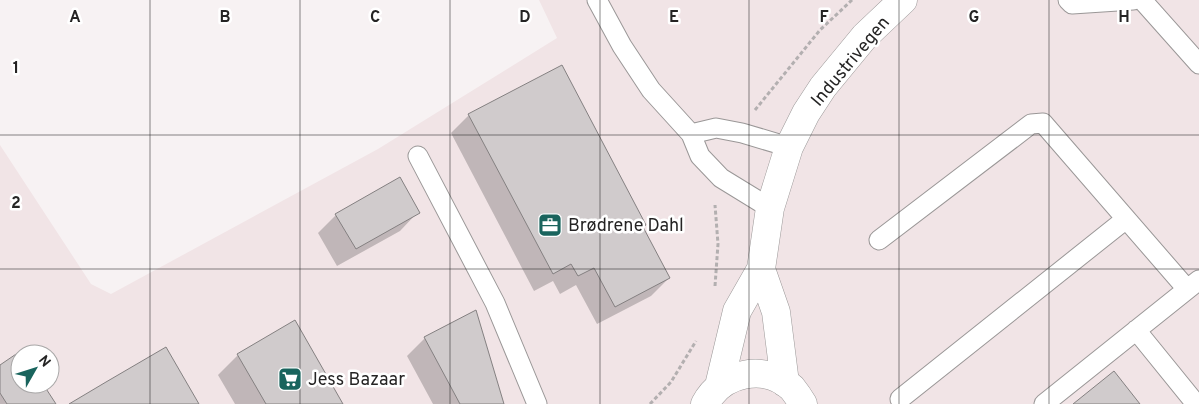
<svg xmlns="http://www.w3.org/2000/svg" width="1199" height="404" font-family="Overpass,sans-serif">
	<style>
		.built { fill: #f1e4e6; fill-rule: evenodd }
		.shadow { fill: #0003 }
		.building { fill: #d0cbcc; stroke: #848081 }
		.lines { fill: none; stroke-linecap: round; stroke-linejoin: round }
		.service-casing { stroke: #9a9797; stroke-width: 21 }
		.minor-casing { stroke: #9a9797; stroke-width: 29 }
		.path { stroke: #b3afb0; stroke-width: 3; stroke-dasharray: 4 2.5; stroke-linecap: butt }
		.service { stroke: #fff; stroke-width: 19 }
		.minor { stroke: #fff; stroke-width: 28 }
		.grid { fill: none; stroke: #252424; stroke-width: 1; stroke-opacity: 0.55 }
		.labels { text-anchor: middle; stroke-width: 5; stroke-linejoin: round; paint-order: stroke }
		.street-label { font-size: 18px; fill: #252424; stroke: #fff }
		.poi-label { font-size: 18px; fill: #252424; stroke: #fff; text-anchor: start }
		.grid-label { font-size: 16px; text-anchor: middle; font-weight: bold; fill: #252424; stroke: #fff; stroke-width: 5; stroke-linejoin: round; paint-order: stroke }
	</style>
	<rect width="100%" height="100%" fill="#f7f2f3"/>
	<!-- built -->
	<path class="built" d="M539,0H1199V404H0V145L91,284L111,294L378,149L557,38ZM20,354H50V384H20Z"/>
	<!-- shadow -->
	<path class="shadow" d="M469,115L642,227L669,278L651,296L597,324L576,285L560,294L553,281L534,291L451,133Z
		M418,212L400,231L337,266L318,233L336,215Z
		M425,338L503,404H433L407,356Z
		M21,352L22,354H20V384H42L55,404H0V366Z
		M238,355L342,404H235L218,375Z"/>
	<!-- building -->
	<path class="building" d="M562,65L646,225L643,227L670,278L615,307L594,268L578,276L571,264L553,274L468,114Z
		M400,177L420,213L356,249L335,214Z
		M476,310L504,404H460L424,337Z
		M295,320L343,404H266L237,354Z
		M166,347L199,404H69L106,382Z
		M22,350L24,354H20V384H43L56,404H7L0,393V365Z
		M1114,371L1140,404H1073Z"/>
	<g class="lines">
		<!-- service casing -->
		<g class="service-casing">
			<path id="service" d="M597,0L622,46L651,90L691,134L700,156L721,178L770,208
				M1068,0L1072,4L1133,0
				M1142,0L1199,64
				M691,134L716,128L742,133L789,147
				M418,156L495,303L537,404
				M879,240L1031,124L1043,123L1187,289
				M1136,330L1196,404
				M900,399L1126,219
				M1044,404L1199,280"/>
		</g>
		<!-- minor casing -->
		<g class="minor-casing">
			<path id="minor" d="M761,269L776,312L785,383
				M719,386L737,311L761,269L770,208L789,147L806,113L823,87L865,36L903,0
				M705,404C722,372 765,363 792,388C796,393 800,399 803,404"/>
		</g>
		<!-- path -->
		<path class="path" d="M755,110L820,30L852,0
			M715,286L718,244L715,205
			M650,404L671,382L696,341"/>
		<!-- service -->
		<use href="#service" class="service"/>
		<!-- minor -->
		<use href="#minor" class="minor"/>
	</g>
	<!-- grid -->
	<path class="grid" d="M150,0V404M300,0V404M450,0V404M600,0V404M749,0V404M899,0V404M1049,0V404M0,135H1199M0,269H1199"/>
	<!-- icons -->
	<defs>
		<g id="office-square" transform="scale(1.25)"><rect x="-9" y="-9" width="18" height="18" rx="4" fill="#19645d" stroke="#fff"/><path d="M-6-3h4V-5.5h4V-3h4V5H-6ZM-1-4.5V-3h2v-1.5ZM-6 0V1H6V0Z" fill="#fff"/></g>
		<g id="supermarket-square" transform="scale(1.25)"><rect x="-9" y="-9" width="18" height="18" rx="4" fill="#19645d" stroke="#fff"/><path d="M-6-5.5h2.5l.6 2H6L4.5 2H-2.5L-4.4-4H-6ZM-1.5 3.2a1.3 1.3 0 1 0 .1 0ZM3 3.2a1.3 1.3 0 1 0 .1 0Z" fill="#fff"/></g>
	</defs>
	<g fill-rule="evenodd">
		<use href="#office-square" x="550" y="225"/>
		<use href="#supermarket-square" x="290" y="379"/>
	</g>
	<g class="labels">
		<!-- street labels -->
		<g class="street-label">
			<text transform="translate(850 61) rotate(-50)" y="6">Industrivegen</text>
		</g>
		<!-- poi labels -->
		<g class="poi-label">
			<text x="568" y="231">Brødrene Dahl</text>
			<text x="308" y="385">Jess Bazaar</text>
		</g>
	</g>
	<g class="grid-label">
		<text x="75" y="22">A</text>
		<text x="225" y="22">B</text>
		<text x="375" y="22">C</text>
		<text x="525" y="22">D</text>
		<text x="674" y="22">E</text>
		<text x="824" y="22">F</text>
		<text x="974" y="22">G</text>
		<text x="1124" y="22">H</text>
		<text x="16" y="73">1</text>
		<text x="16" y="208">2</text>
	</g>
	<!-- north arrow -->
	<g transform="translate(35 369) rotate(51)"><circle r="24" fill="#ffffff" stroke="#a8a7a7"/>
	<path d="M0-4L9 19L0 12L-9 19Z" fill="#19645d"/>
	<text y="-8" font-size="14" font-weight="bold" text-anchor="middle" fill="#252424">N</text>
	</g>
</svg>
